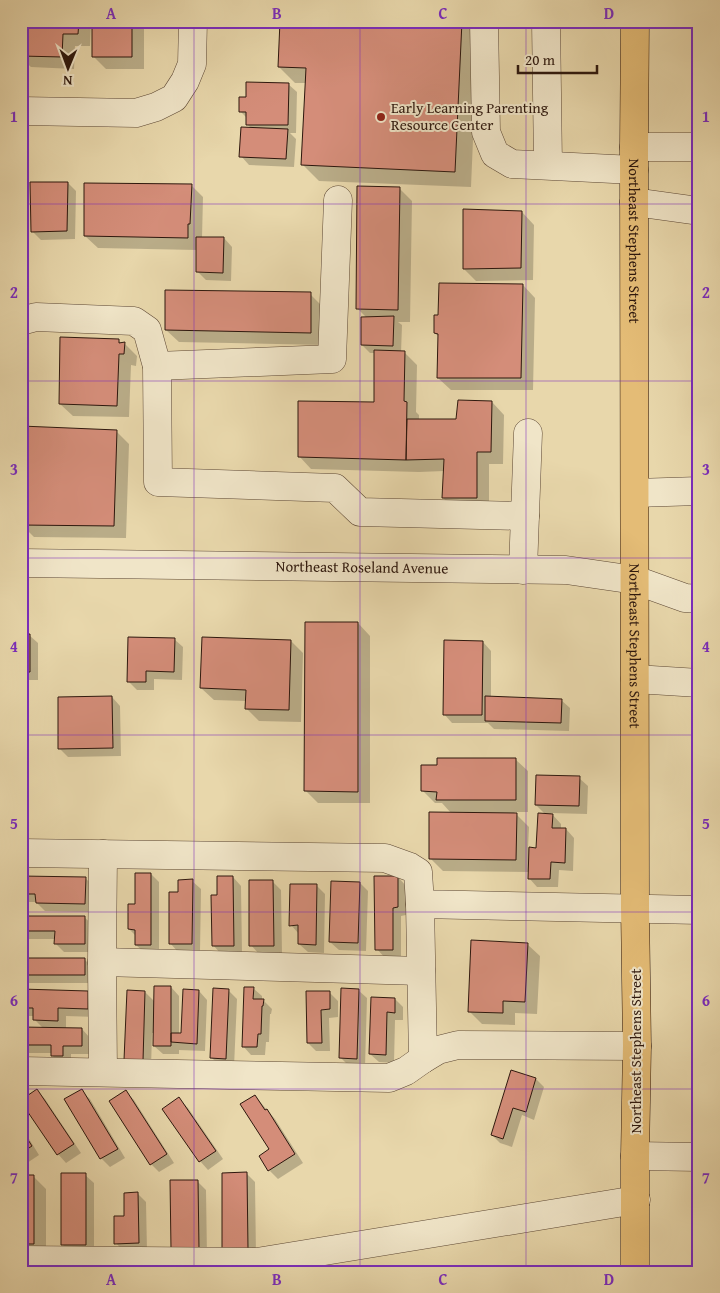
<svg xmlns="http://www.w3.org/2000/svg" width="720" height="1293" font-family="'Gentium Book Plus',serif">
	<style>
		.shadow { fill: #0003 }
		.building { fill: #d48d79; stroke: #2d170d }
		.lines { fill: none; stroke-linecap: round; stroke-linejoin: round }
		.minor-casing { stroke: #5c4734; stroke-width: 29 }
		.major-casing { stroke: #2d170d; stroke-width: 29 }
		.minor { stroke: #f0e5c8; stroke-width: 28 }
		.major { stroke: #e4bc76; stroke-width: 28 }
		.grid { fill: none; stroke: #7b2cbf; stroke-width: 1; stroke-opacity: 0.55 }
		.poi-dot { fill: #8f2418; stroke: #f0e5c8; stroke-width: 2 }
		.labels { text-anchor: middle; stroke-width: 4; stroke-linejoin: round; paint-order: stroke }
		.poi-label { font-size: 15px; fill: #2d170d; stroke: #f0e5c8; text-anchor: start }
		.street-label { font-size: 15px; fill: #2d170d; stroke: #f0e5c8 }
		.neatline { fill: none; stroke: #7b2cbf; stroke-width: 2 }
		.grid-label { font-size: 16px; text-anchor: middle; font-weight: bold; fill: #7b2cbf }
	</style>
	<rect width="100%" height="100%" fill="#e8d7ab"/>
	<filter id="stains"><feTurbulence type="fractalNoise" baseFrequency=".004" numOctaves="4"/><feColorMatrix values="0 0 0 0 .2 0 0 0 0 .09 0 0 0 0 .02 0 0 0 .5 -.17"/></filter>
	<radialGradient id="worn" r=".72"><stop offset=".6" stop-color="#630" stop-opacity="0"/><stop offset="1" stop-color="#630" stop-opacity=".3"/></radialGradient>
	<!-- shadow -->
	<path class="shadow" d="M21,21H91L90,46H75L74,69L31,67L21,58Z
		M94,21H144V69H106L93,56Z
		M281,21H478L471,187L319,181L303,165L306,83H295L279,67Z
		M288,84L297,92L296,133H290L296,139L294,167L249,165L241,156L252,129L247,124V118L240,111L247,99Z
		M68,183L76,191L75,239L41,240L32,231Z
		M191,185L203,197L202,238H224L232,247L231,281L206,280L197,271V250L98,248L85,236Z
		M400,189L412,201L410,322H398L402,325L401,353H405L417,365L416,412L419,415V420L457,421L492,402L504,415L503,464H489V510H456L443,498L444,471L419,472L311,469L299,456L375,404V353H370L362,345L367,318L358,309Z
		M522,212L534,225L533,280L476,281L464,269Z
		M523,285L535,298L533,390H451L438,378L439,337L435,333Z
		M310,294L322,306L323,345L179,342L166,330Z
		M118,340L122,344L124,343L137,356L136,366L131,365L129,417L73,416L60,404Z
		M116,431L129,444L126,538L34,537L21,524Z
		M358,623L370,636V803H318L306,791Z
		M21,635H29L38,643V680H21Z
		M174,639L183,647L182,680L154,679V690H137L129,682Z
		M291,641L303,653L301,722L259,721L246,708V701L214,700L201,688Z
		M483,642L491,651V698L561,700L570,708L569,731L494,729L488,723H452L444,714Z
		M112,697L120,706L121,756L68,757L60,749Z
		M515,759L528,771V812H514L529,827L528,848L538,849L546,815L536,805L579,778L588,786L587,814L551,813L561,824V829H566L574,838L573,871L559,870L558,887H537L529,878V872L443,871L430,858L451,813L442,803H435L423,791Z
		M21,806L28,813L27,839H21Z
		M151,874L159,882V953H145L136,945V936L129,929L137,905Z
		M21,877L85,878L94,886L93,912L45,911L36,902H23L21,900Z
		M233,877L241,886L242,954H221L213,945L218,896Z
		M398,877L406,886V915L401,916V958H385L377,949Z
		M192,881L201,889L200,952H178L170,943L179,893Z
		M272,881L281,890L282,954H259L251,945Z
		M360,883L368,891L366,951L339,950L330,942Z
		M316,885L325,894L324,953L308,952L299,944V934L291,925Z
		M21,917H84L93,925V952H64L56,944V939H27L21,934Z
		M527,944L540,956L537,1014L515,1013V1025L482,1024L469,1011Z
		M85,960L93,968V983H29L21,975Z
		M171,987L179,996V1034H182L199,991L207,1000L205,1051L179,1050V1054H163L154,1046V1033H152L151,1069L134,1068L145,992L155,1002Z
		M253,988L262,996V1000H263L272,1009L271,1014H270L269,1042H266L265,1055H251L243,1046Z
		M21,990L88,992L96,1001V1017L66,1016V1029H82L90,1038V1054H71V1064H60L52,1055V1053H21V1029H44L34,1019V1016H21Z
		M228,990L237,999L234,1067L220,1066L211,1057Z
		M358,990L367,998L365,1067L349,1066L340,1057Z
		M308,992H329L338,1001V1017L329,1018L330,1051H316L308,1043Z
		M372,998L395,999L403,1007V1020H395L394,1063L379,1062L370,1054Z
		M536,1079L544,1087L534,1120L522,1115L512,1147L500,1143L492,1135Z
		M37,1091L45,1099L81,1153L66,1163L58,1154Z
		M81,1091L90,1099L125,1158L110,1167L101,1158L66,1100Z
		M126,1092L134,1100L174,1163L159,1172L151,1164Z
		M255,1096L275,1119L303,1163L278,1179L269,1170L271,1150Z
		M179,1099L188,1108L223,1159L208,1170L200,1161Z
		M21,1126L39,1155L21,1167Z
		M247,1174L255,1182L256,1257H232Z
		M85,1175L94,1183V1253H71L63,1245Z
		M33,1176L46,1189V1255L21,1256V1177Z
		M197,1181L206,1190L207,1257L172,1248Z
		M138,1194L146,1202L147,1251L124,1252L116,1243Z"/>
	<!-- building -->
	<path class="building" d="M21,21H79L78,34H63L62,57L21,56Z
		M92,21H132V57H92Z
		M280,21H462L455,172L301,165L306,68L278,67Z
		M246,82L289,83L288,125H246V112H239V97H246Z
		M241,127L288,129L286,159L239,157Z
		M30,182H68L67,231L31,232Z
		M84,183L192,184L190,224H188V238L84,236Z
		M357,186L400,187L398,310L356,309Z
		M463,209L522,211L521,268L463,269Z
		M196,237H224L223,273L196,272Z
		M439,283L523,284L521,378H437L438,334L434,333V315H438Z
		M165,290L311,292V333L165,330Z
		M394,316L393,346L361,345V317Z
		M60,337L119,339V343L125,342L124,354H119L117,406L59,404Z
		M374,350L405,351L404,401L407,402L406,460L298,457V401L374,402Z
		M458,400L492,401L491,452H477V498H442L444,459L406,460L407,419H456Z
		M21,426L117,430L114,526L21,525Z
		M305,622H358V792L304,791Z
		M21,634H30V672H21Z
		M128,637L175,638L174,672L146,671V682H127Z
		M202,637L291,640L289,710L245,709L246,690L200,688Z
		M444,640L483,641L482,715H443Z
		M112,696L113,748L58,749V697Z
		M485,696L562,699L561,723L485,721Z
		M437,758H516V800H436L437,792L421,791V765H437Z
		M536,775L580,776L579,806L535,805Z
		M429,812L517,813L516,860L429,859Z
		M538,813L553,814L552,828H566L565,863L551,862L550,879H528L529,847L536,848Z
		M135,873H151V945H135V930L128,929V904H135Z
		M21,876L86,877L85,904L36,903L35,894H21Z
		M217,876H233L234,946H212L211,895H217Z
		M374,876H398V907L393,908V950H375Z
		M193,879L192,944H169V892H178V880Z
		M249,880H273L274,946H249Z
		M331,881L360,882L358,943L329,942Z
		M290,884H317L316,945L298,944V925L289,926Z
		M21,916H85V944H54L55,931H21Z
		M471,940L528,943L525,1002L503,1001V1013L468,1012Z
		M21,958H85V975H21Z
		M154,986H171V1046H153Z
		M244,987H254L253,999H264L263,1006H262L261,1034H258L257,1047H242Z
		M213,988L229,989L226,1059L210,1058Z
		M341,988L359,989L357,1059L339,1058Z
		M21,989L88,991V1009L58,1008V1021L33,1020V1008H21Z
		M183,989L199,990L197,1044L171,1042V1033H181Z
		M127,990L145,991L143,1061L124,1060Z
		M306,991H330V1009L321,1010L322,1043H307Z
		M371,997L395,998V1013L387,1012L386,1055L369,1054Z
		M21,1027L82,1028V1046H63V1056H51V1045H21Z
		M511,1070L536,1078L526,1112L513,1108L503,1139L491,1135Z
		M37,1089L74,1144L57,1155L21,1102V1100Z
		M82,1089L118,1149L100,1159L64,1099Z
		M126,1090L167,1154L150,1165L109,1101Z
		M255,1095L265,1110L267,1109L295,1154L268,1171L259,1156L269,1149L240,1104Z
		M179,1097L216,1151L199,1162L162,1109Z
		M21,1129L32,1146L21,1153Z
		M247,1172L248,1249H222V1173Z
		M61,1173H86V1245H61Z
		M21,1175H34V1244H21Z
		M170,1180H198L199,1249H171Z
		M138,1192L139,1243L114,1244V1216H124V1193Z
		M559,1266V1272H524V1267Z"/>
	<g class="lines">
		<!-- minor casing -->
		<g class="minor-casing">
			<g id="minor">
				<path d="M484,21L486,132L495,154L512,164L634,170"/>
				<path d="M546,21L548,165"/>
				<path d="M21,111L136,113L156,107L174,98L185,81L192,64L193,21"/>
				<path d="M634,147H699"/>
				<path d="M634,202L699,211"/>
				<path d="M21,321L36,317L134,321L147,330L157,366L158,482L335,488L360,512L525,516"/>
				<path d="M157,366L332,359L338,200"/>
				<path d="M635,493L699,491"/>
				<path id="s1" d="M21,563L566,570L635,580L685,598L699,599"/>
				<path d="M523,570L528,433"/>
				<path d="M635,679L699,683"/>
				<path d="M21,853L385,858L410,867L418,872L420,904L699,910"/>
				<path d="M420,904L423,1059"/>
				<path d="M102,962L421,971"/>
				<path d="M21,1071L389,1078L406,1071L423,1059L438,1050L458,1045L637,1046"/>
				<path d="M103,1072L102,962L103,854"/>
				<path d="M635,1156L699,1157"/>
				<path d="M21,1260L257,1262L636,1200"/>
			</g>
		</g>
		<!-- major casing -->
		<g class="major-casing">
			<g id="major">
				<path id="s2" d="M635,21L634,147L635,908L637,1046L635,1156V1272"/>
			</g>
		</g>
		<!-- minor -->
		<use href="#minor" class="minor"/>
		<!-- major -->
		<use href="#major" class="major"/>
	</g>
	<!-- grid -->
	<path class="grid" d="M194,21V1272M360,21V1272M526,21V1272M21,204H699M21,381H699M21,558H699M21,735H699M21,912H699M21,1089H699"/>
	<!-- markers -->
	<circle class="poi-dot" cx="381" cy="117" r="5"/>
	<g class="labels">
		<!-- poi labels -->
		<g class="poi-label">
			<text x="391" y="113">Early Learning Parenting<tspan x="391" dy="17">Resource Center</tspan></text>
		</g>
		<!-- street labels -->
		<g class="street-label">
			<text dy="5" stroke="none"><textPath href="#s2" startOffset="220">Northeast Stephens Street</textPath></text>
			<text dy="5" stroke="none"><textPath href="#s1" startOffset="341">Northeast Roseland Avenue</textPath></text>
			<text dy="5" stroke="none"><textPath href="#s2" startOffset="625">Northeast Stephens Street</textPath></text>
			<text transform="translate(636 1051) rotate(-90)" y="5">Northeast Stephens Street</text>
		</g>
	</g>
	<!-- margin -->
	<rect width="720" height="1293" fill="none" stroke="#e8d7ab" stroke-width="55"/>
	<!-- north arrow -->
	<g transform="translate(68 68) rotate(181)" stroke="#f0e5c8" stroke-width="4" paint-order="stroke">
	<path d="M0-4L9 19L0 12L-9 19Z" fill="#2d170d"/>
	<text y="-8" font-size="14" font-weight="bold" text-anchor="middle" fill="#2d170d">N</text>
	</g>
	<!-- scale -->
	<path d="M518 65v8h79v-8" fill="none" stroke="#2d170d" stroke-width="2.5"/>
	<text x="525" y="65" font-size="15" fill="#2d170d" stroke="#f0e5c8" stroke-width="4" paint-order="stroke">20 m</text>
	<rect x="28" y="28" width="664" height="1238" class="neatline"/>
	<g class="grid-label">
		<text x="111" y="19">A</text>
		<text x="277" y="19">B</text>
		<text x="443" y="19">C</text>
		<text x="609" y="19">D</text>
		<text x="14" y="122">1</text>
		<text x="706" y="122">1</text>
		<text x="14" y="298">2</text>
		<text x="706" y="298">2</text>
		<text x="14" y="475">3</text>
		<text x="706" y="475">3</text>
		<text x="14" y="652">4</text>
		<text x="706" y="652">4</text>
		<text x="14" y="829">5</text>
		<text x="706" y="829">5</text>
		<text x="14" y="1006">6</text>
		<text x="706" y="1006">6</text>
		<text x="14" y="1183">7</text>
		<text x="706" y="1183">7</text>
		<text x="111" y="1285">A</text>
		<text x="277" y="1285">B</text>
		<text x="443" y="1285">C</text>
		<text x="609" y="1285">D</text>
	</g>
	<rect width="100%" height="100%" filter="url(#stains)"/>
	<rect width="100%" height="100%" fill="url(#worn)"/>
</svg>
